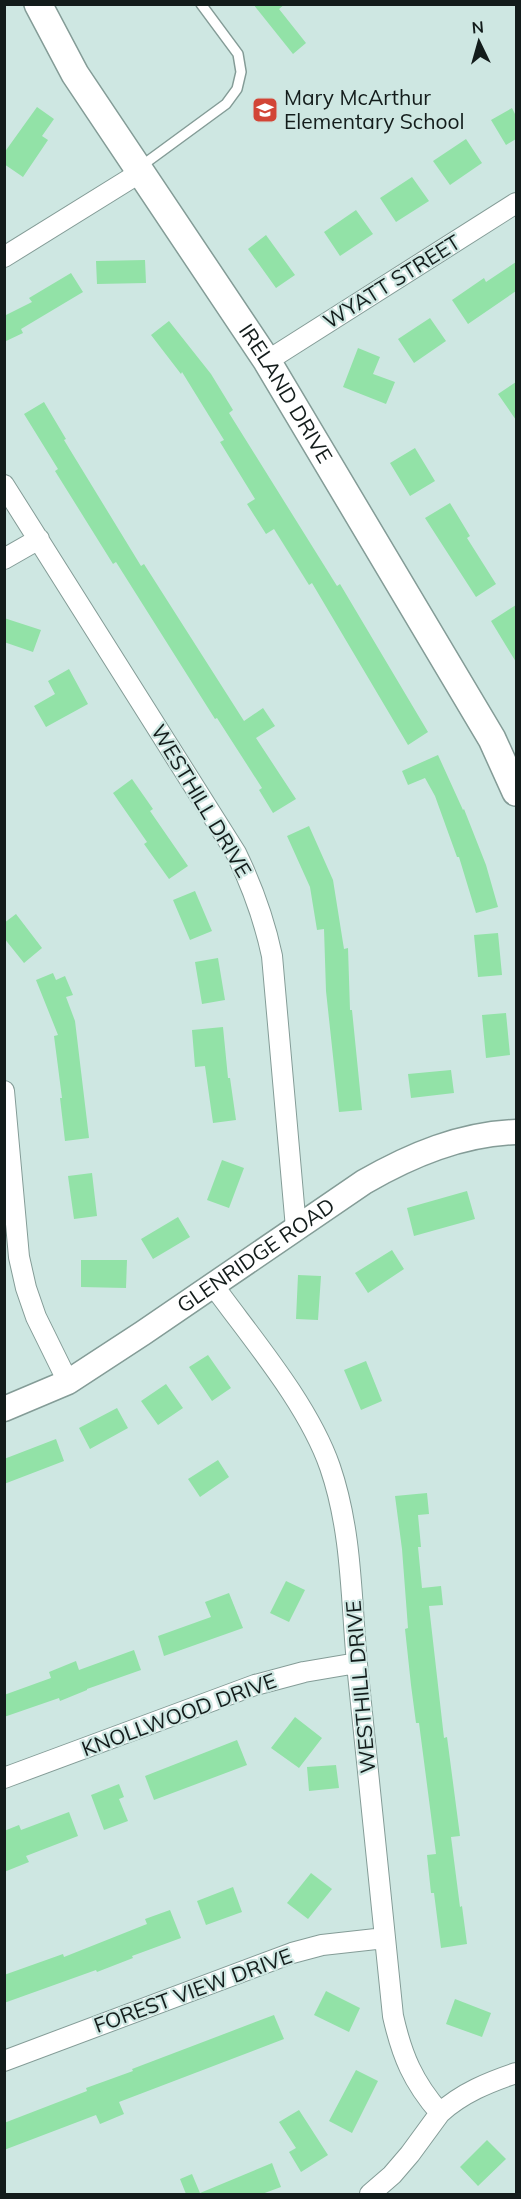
<svg xmlns="http://www.w3.org/2000/svg" width="521" height="2199" font-family="Mulish,sans-serif">
	<style>
		.building { fill: #92e2a7 }
		.lines { fill: none; stroke-linecap: round; stroke-linejoin: round }
		.service-casing { stroke: #849c97; stroke-width: 12 }
		.minor-casing { stroke: #849c97; stroke-width: 22 }
		.tertiary-casing { stroke: #849c97; stroke-width: 27 }
		.secondary-casing { stroke: #849c97; stroke-width: 30 }
		.service { stroke: #fff; stroke-width: 9 }
		.minor { stroke: #fff; stroke-width: 20 }
		.tertiary { stroke: #fff; stroke-width: 24 }
		.secondary { stroke: #fff; stroke-width: 27 }
		.labels { text-anchor: middle; stroke-width: 4.5; stroke-linejoin: round; paint-order: stroke }
		.poi-label { font-size: 21px; fill: #131c1b; stroke: #cee7e2; text-anchor: start }
		.street-label { font-size: 21px; fill: #131c1b; stroke: #cee7e2 }
	</style>
	<rect width="100%" height="100%" fill="#cee7e2"/>
	<!-- building -->
	<path class="building" d="M253,4H285L279,9L306,43L293,54Z
		M37,107L54,119L42,136L48,140L23,177L4,164V153Z
		M512,108L516,116V139L506,145L491,120Z
		M466,139L482,163L450,185L433,161Z
		M412,177L429,201L396,222L380,198Z
		M356,210L373,234L340,256L324,232Z
		M266,235L295,275L276,288L248,249Z
		M145,260L146,283L97,284L96,261Z
		M516,262V291L468,324L452,300L484,278L486,282Z
		M71,273L83,292L21,329L23,333L4,342V316L32,302L29,298Z
		M430,318L446,341L414,363L398,339Z
		M169,321L211,374L233,410L229,413L337,586L340,584L428,732L408,745L312,583L309,585L274,529L266,534L247,504L255,499L220,442L224,440L182,372L181,374L151,335Z
		M358,348L380,357L373,374L395,382L386,404L343,387Z
		M516,382V420L498,394Z
		M44,402L66,439L64,440L141,566L144,564L244,721L263,708L275,726L256,738L296,799L273,813L259,790L262,788L217,718L215,719L116,562L113,564L55,471L58,469L24,414Z
		M415,448L435,481L410,496L390,463Z
		M450,503L470,536L467,538L496,584L476,597L425,518Z
		M516,605V662L491,621Z
		M4,618L41,630L33,652L4,642Z
		M69,669L88,704L46,727L34,706L55,694L48,681Z
		M438,755L463,810L464,809L486,865L498,907L476,913L459,857H457L435,796L425,778L408,785L402,771Z
		M132,779L153,809L150,811L188,866L169,879L144,844L147,842L113,793Z
		M309,826L333,880L344,949L348,948L350,1010H352L362,1110L339,1112L326,991L324,929L317,930L310,887L287,836Z
		M195,891L212,931L190,940L173,900Z
		M16,914L42,948L24,963L4,938V923Z
		M498,933L502,975L478,977L474,935Z
		M218,958L225,1000L202,1004L195,962Z
		M53,973L56,980L65,976L73,995L66,997L75,1021L89,1138L65,1141L60,1098H62L54,1036L58,1035L36,980Z
		M506,1013L510,1055L486,1058L482,1015Z
		M223,1027L228,1078H230L236,1120L213,1123L205,1066L195,1067L192,1030Z
		M451,1070L454,1093L411,1098L408,1074Z
		M222,1160L244,1168L229,1208L207,1200Z
		M92,1173L97,1216L74,1219L68,1176Z
		M467,1191L475,1219L414,1236L407,1208Z
		M178,1217L190,1237L153,1259L141,1239Z
		M392,1250L404,1269L368,1293L355,1273Z
		M81,1260H127L126,1288L81,1287Z
		M298,1275L321,1276L318,1320L296,1319Z
		M208,1355L231,1388L212,1401L189,1367Z
		M366,1361L382,1401L361,1410L344,1370Z
		M166,1384L183,1408L158,1425L141,1401Z
		M117,1408L128,1428L90,1449L79,1428Z
		M56,1439L64,1461L4,1484V1459Z
		M218,1460L229,1477L200,1497L188,1479Z
		M427,1493L429,1514L418,1515L421,1547H418L422,1588L441,1586L443,1605L429,1606L444,1738L447,1737L460,1836L451,1837L460,1907L462,1906L467,1944L441,1948L434,1893H431L427,1855L436,1854L419,1723H416L411,1685L405,1629L408,1628L402,1549L395,1496Z
		M286,1581L305,1590L289,1622L270,1613Z
		M229,1593L243,1628L164,1656L158,1636L211,1617L205,1602Z
		M134,1650L141,1670L87,1689V1690L60,1701L59,1698L4,1717V1695L51,1678L49,1672L76,1661L79,1670Z
		M295,1717L322,1738L299,1768L271,1748Z
		M237,1740L247,1765L154,1800L145,1776Z
		M336,1765L339,1788L309,1791L307,1767Z
		M119,1784L124,1797L119,1799L128,1821L104,1830L91,1795Z
		M69,1812L78,1836L26,1856L29,1862L4,1872V1831L19,1825L21,1830Z
		M311,1873L332,1889L308,1919L287,1903Z
		M233,1887L242,1912L206,1925L197,1901Z
		M170,1910L181,1938L132,1956L133,1958L97,1972L96,1970L4,2003V1975L63,1954L64,1957L147,1924L145,1919Z
		M326,1991L360,2008L349,2032L314,2015Z
		M455,1999L491,2013L482,2037L446,2024Z
		M274,2015L284,2039L119,2102L124,2114L100,2124L96,2115L4,2150V2123L87,2091L86,2088L133,2071L132,2069Z
		M356,2070L378,2081L352,2133L329,2121Z
		M299,2110L328,2155L301,2172L289,2152L296,2148L279,2122Z
		M487,2140L506,2159L478,2186L460,2167Z
		M272,2163L281,2187L262,2194H186L180,2179L192,2174L200,2193Z"/>
	<g class="lines">
		<!-- service casing -->
		<g class="service-casing">
			<path id="service" d="M140,167L226,104L237,89L241,72L238,54L201,4"/>
		</g>
		<!-- minor casing -->
		<g class="minor-casing">
			<path id="minor" d="M4,257L141,172
				M267,361L516,203
				M4,485L236,853C253,888 264,918 272,956L296,1228
				M4,559L39,539
				M4,1091L19,1257L26,1288L36,1317L68,1382
				M213,1285C253,1340 308,1404 330,1467C352,1531 351,1598 357,1664C368,1781 382,1898 393,2016C402,2056 413,2082 440,2113
				M4,1778L255,1685L304,1672L357,1663
				M4,2061L292,1953L322,1945L385,1938
				M370,2194L392,2175L410,2154L440,2113C462,2093 489,2082 516,2073"/>
		</g>
		<!-- tertiary casing -->
		<g class="tertiary-casing">
			<g id="tertiary">
				<path id="s1" d="M4,1409L68,1382L143,1333L364,1182C411,1155 461,1134 516,1132"/>
			</g>
		</g>
		<!-- secondary casing -->
		<g class="secondary-casing">
			<g id="secondary">
				<path id="s2" d="M38,4L75,74L267,361L492,739L516,792"/>
			</g>
		</g>
		<!-- service -->
		<use href="#service" class="service"/>
		<!-- minor -->
		<use href="#minor" class="minor"/>
		<!-- tertiary -->
		<use href="#tertiary" class="tertiary"/>
		<!-- secondary -->
		<use href="#secondary" class="secondary"/>
	</g>
	<!-- icons -->
	<defs>
		<g id="school-square" transform="scale(1.35)"><rect x="-9" y="-9" width="18" height="18" rx="4" fill="#d24536" stroke="#cee7e2"/><path d="M0-5L7-2L0 1L-7-2ZM-4 1L0 2.5L4 1V4Q0 6-4 4Z" fill="#fff"/></g>
	</defs>
	<g fill-rule="evenodd">
		<use href="#school-square" x="265" y="110"/>
	</g>
	<g class="labels">
		<!-- poi labels -->
		<g class="poi-label">
			<text x="284" y="105">Mary McArthur<tspan x="284" dy="24">Elementary School</tspan></text>
		</g>
		<!-- street labels -->
		<g class="street-label">
			<text transform="translate(392 282) rotate(-32)" y="7">WYATT STREET</text>
			<text dy="7" stroke="none"><textPath href="#s2" startOffset="462">IRELAND DRIVE</textPath></text>
			<text transform="translate(201 801) rotate(59)" y="7">WESTHILL DRIVE</text>
			<text dy="7" stroke="none"><textPath href="#s1" startOffset="296">GLENRIDGE ROAD</textPath></text>
			<text transform="translate(361 1687) rotate(-95)" y="7">WESTHILL DRIVE</text>
			<text transform="translate(179 1715) rotate(-20)" y="7">KNOLLWOOD DRIVE</text>
			<text transform="translate(193 1991) rotate(-20)" y="7">FOREST VIEW DRIVE</text>
		</g>
	</g>
	<!-- border -->
	<rect width="521" height="2199" fill="none" stroke="#131c1b" stroke-width="12"/>
	<!-- north arrow -->
	<g transform="translate(479 42) rotate(355)" stroke="#cee7e2" stroke-width="4.5" paint-order="stroke">
	<path d="M0-4.5L10 22L0 15L-10 22Z" fill="#131c1b"/>
	<text y="-9" font-size="16" font-weight="bold" text-anchor="middle" fill="#131c1b">N</text>
	</g>
</svg>
